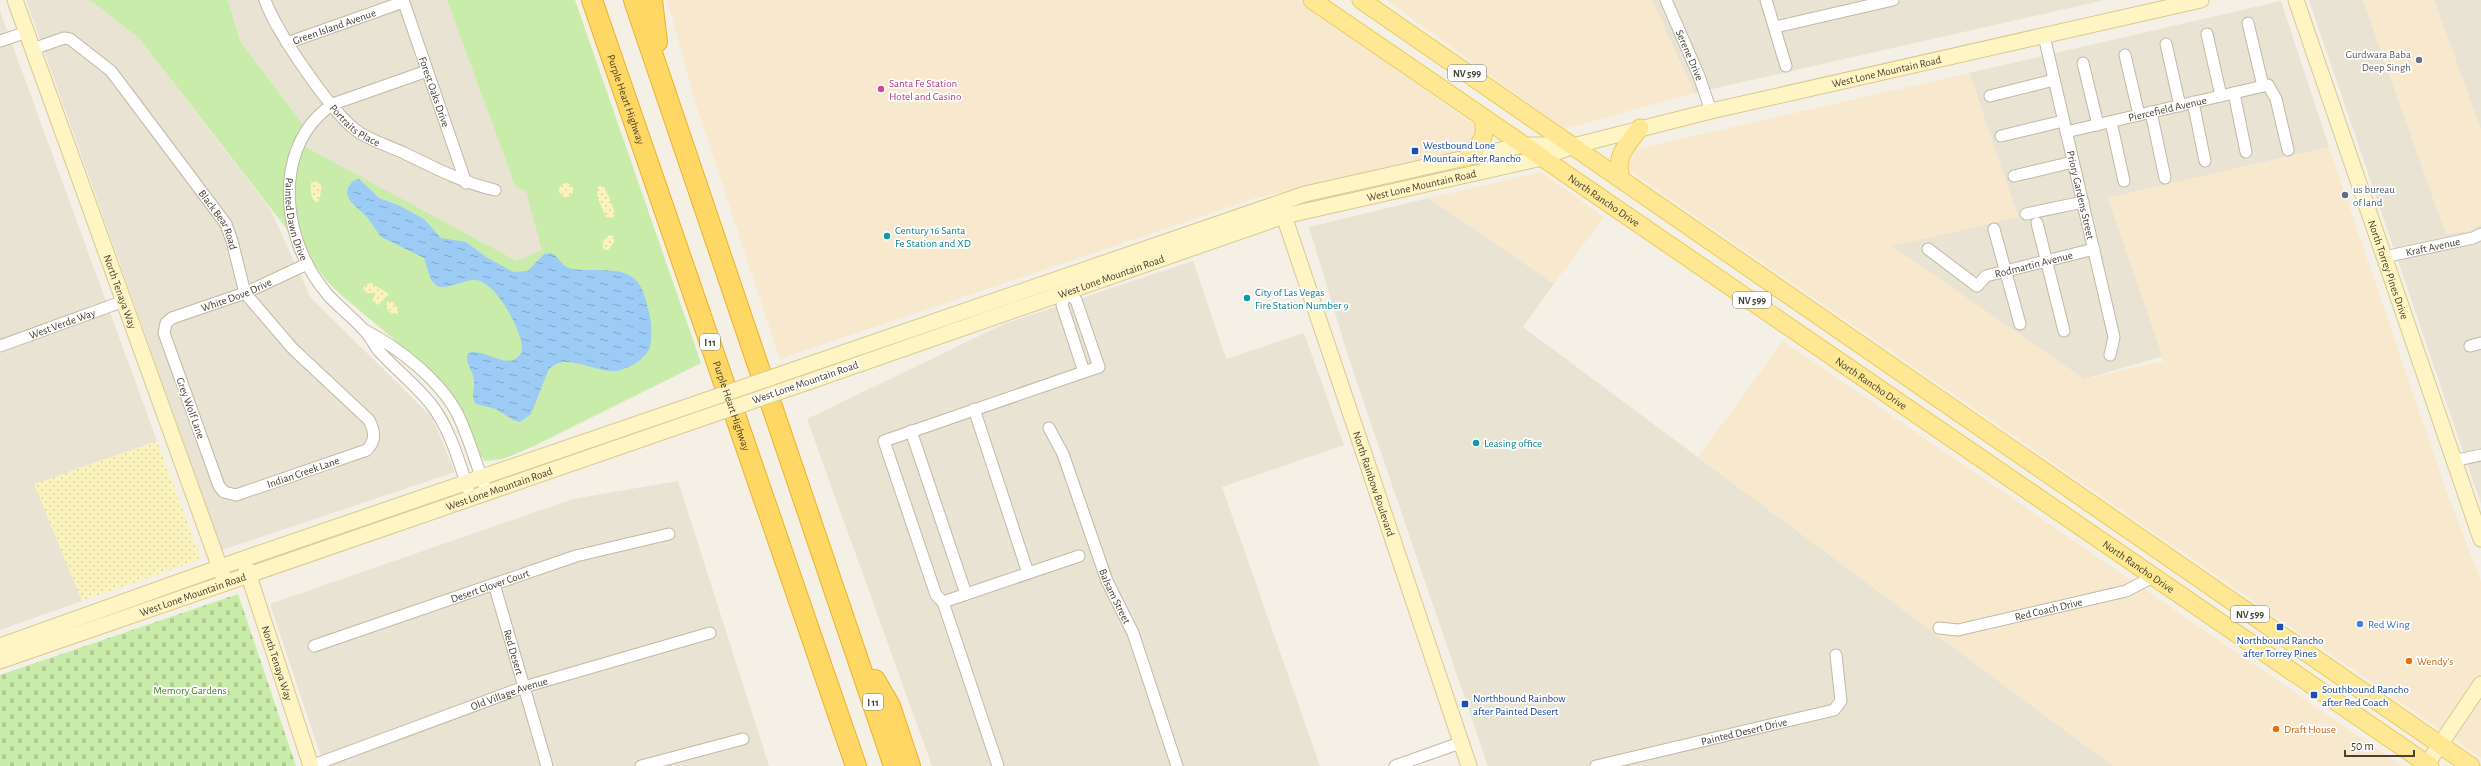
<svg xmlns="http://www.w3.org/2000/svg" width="2481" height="766" font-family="'Alegreya Sans',sans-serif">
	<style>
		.residential { fill: #e8e3d3 }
		.commercial { fill: #f8e9ce }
		.green { fill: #c9ecaa }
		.sand { fill: url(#sand-dots) }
		.cemetery { fill: url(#cemetery-stones) }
		.water { fill: url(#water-ripples) }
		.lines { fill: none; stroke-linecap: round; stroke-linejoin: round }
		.street-casing { stroke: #c0b9a7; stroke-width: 13 }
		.secondary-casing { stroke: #d7ca91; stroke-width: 17 }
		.primary-casing { stroke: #edcb5a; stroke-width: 19 }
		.highway-casing { stroke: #e9b12a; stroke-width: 22 }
		.street { stroke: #fff; stroke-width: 11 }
		.secondary { stroke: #fff5c4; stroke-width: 15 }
		.primary { stroke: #ffe893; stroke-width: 17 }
		.highway { stroke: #ffd765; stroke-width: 20 }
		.secondary-bridge-casing { stroke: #d7ca91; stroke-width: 17; stroke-linecap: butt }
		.secondary-bridge { stroke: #fff5c4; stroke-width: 15 }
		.worship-dot { fill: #6b7280; stroke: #fff; stroke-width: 1.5 }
		.hotel-dot { fill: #d1479c; stroke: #fff; stroke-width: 1.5 }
		.transit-dot { fill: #1a4fb4; stroke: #fff; stroke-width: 1.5 }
		.service-dot { fill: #5c6f8a; stroke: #fff; stroke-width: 1.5 }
		.culture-dot { fill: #0f9aa8; stroke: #fff; stroke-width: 1.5 }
		.shop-dot { fill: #3f7fe0; stroke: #fff; stroke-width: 1.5 }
		.food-dot { fill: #e8710a; stroke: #fff; stroke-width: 1.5 }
		.labels { text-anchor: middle; stroke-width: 3.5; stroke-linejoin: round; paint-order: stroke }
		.shield { fill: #fff; stroke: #7e7a71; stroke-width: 1 }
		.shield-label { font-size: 10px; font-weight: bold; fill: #474134 }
		.street-label { font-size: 11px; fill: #474134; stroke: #fff }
		.worship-label { font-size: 11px; fill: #5b616d; stroke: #fff; text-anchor: end }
		.hotel-label { font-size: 11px; fill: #b23c85; stroke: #fff; text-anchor: start }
		.transit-label { font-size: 11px; fill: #164399; stroke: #fff; text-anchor: start }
		.service-label { font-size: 11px; fill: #4e5e75; stroke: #fff; text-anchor: start }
		.culture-label { font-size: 11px; fill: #0d838f; stroke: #fff; text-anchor: start }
		.shop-label { font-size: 11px; fill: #366cbe; stroke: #fff; text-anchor: start }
		.food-label { font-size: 11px; fill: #c56008; stroke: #fff; text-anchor: start }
		.park-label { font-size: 11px; fill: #3e7d23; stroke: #fff }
	</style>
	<defs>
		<pattern id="sand-dots" width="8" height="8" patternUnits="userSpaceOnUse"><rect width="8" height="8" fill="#fbf3bd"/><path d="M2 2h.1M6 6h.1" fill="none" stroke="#d8d2a3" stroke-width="1.8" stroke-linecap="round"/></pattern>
		<pattern id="cemetery-stones" width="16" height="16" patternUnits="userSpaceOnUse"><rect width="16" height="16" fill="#c9ecaa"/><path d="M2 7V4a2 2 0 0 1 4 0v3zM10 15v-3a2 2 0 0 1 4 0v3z" fill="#aecc93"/></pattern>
		<pattern id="water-ripples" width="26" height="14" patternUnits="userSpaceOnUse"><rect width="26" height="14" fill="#9ccbf6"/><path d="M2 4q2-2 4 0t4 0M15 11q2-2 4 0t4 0" fill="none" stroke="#81a6c8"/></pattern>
	</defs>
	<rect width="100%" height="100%" fill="#f4f0e5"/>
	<!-- residential -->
	<path class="residential" d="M26,0H90L139,38L270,209L311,298L432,417L455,472L222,550Z
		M228,0H447L515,186L526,192L543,250L517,261L306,147L302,123L240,41Z
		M1652,0H2105L1694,93Z
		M2309,0H2363L2446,234L2469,231L2481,224V504Z
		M2434,0H2481V130Z
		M2281,1L2329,147L2108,198L2163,356L2084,379L1891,246L2018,217L1969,73Z
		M0,11L157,441L35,484L82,601L0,630Z
		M1429,198L1554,284L1523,327L2113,766H1488L1349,359L1309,227Z
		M1193,261L1226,359L1304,333L1344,445L1222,487L1320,766H932L807,419L1004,324Z
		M678,481L769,766H324L270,604L573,499Z"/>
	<!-- commercial -->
	<path class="commercial" d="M667,0H1299L1478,127L1462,153L1256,198L780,359L696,105Z
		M1386,0H1652L1694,93L1565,129Z
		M2363,0H2434L2481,130V224L2469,231L2446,234Z
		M1969,73L2018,217L1892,246L2084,379L2164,361L2108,198L2329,147L2446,490L2481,581V758L1631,172L1628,165V158L1637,149Z
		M1541,172L1604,217L1554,284L1429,198Z
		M1783,341L2402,766H2113L1698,457Z"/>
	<!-- green -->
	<path class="green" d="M90,0H228L240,41L302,123L306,147L517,261L542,250L526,192L515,186L447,0H575L701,363L534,446L503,459L485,461L481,456L470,427L448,388L433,372L340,294L327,281L139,38Z"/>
	<!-- sand -->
	<path class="sand" d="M316,181L322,186L319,201L316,202C311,199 310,189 311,183Z
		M559 190a7 7 0 1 1 14 0a7 7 0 1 1-14 0Z
		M601,185C607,188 613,207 615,214L613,218L606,217L597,197L598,187Z
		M611,235L615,237L614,242L608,250H604C600,244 605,236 611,235Z
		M371,283L389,294L378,305L372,301L376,293H367L363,289L365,285Z
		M388,301L393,302L398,309V313L394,315L388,311L386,305Z
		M157,441L201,559L82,601L34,484Z"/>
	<!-- cemetery -->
	<path class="cemetery" d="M238,594L296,766H0V675Z"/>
	<!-- water -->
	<path class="water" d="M359,179L379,198L398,205L424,219L441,238L466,242L486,257L513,272L528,271L544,254L551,253C559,256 561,266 569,268C576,270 584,270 590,270C629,270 641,272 649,313C652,323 652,337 650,347C646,360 624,372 611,371C592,371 562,351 548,371L531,414L520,422L513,420L496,409L476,404C470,397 475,388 474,380C473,371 464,362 468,353C485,346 512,376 522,350C523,331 496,282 476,280C463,279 450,290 437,286L431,280L424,258L381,237L367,217L351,202L347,194L348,187L353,181Z"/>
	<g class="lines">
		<!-- street casing -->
		<g class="street-casing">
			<g id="street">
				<path id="s1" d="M265,0C275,30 334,117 360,133C373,141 388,146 402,152C433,167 461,182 495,190"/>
				<path id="s2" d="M403,0L466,183"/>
				<path id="s3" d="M1666,0L1699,76L1711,111"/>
				<path d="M1766,0L1786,66"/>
				<path d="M2248,23L2263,86"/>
				<path d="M1775,27L1893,0"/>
				<path d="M2207,34L2221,96"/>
				<path id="s4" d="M2044,36L2114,337L2110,355"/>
				<path d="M0,41L27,32"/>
				<path id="s5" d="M287,43L403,2"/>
				<path d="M2166,44L2180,106"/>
				<path id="s6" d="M33,49L64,38L70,39L111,71L226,224L232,241L245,293L293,349L369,420C375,432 376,440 367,450L236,495L224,492L219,486L164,333L166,323L172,318L245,293L307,264"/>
				<path d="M2125,55L2139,115"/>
				<path d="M2083,63L2098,125"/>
				<path id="s7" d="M427,71L333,104C309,120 296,143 291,171C284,215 299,261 328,295C339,307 352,317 363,329C370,335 373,344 379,351C395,369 415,384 430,403C449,426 459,461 468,489"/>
				<path d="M2234,93L2246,152"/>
				<path d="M1990,96L2054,80"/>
				<path d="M2193,102L2205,161"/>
				<path d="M2151,112L2165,178"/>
				<path d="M2111,122L2124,181"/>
				<path id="s8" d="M2066,132L2268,85L2276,99L2288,150"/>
				<path d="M2001,136L2063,121"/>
				<path d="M2014,176L2073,162"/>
				<path d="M2026,214L2083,202"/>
				<path d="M2037,223L2064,331"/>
				<path d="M1994,229L2020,324"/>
				<path id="s9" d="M1928,249L1977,286L1986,276L2094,249"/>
				<path id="s10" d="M2384,257L2473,238L2481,234"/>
				<path d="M366,331C399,348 441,381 458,415C470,440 477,467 487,493"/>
				<path id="s11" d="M0,346L124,301"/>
				<path d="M2470,346L2481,343"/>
				<path d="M974,409L1028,573"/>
				<path id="s12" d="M1049,428L1063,454L1107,581L1133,633L1177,766"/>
				<path d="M911,431L966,594"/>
				<path d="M2453,461L2481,455"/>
				<path id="s13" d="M494,584L547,766"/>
				<path d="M943,602L1079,556"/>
				<path id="s14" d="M1939,628L1958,630L2126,591L2155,576"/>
				<path id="s15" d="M314,646L576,556L669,534"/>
				<path id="s16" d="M311,766L524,687L710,633"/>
				<path d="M641,766L743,739"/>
				<path d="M998,766L943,602L936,595L884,441L1084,372L1099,367L1076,300L1066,292L1062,305L1084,372"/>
				<path d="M1395,766L1460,743"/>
				<path id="s17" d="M1596,766L1834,710L1841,701L1836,655"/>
			</g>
		</g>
		<!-- secondary casing -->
		<g class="secondary-casing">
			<g id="secondary">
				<path id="s18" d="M15,0L224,579"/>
				<path id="s19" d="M2296,0L2481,539"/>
				<path id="s20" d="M1281,207L1469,766"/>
				<path d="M802,367L1305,194L1523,145H1566"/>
				<path id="s21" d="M808,382L1284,216L1542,158L1573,146L1711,111L2201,0"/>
				<path id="s22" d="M246,567L311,766"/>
				<path d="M0,646L243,559L695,404"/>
				<path id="s23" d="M0,661L700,419"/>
				<path d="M2427,764L2481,684"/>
			</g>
		</g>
		<!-- primary casing -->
		<g class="primary-casing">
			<g id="primary">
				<path id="s24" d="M1312,0L2430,766"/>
				<path d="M1361,0L2471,766"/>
				<path d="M1466,158C1480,145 1489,136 1482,117"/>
				<path d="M1621,178C1614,156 1627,145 1640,128"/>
			</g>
		</g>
		<!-- highway casing -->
		<g class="highway-casing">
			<g id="highway">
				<path id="s25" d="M592,0L856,766"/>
				<path d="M634,0L894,766"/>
				<path d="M652,0L657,42"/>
				<path d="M875,680L890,706L910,766"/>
			</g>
		</g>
		<!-- street -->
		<use href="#street" class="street"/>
		<!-- secondary -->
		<use href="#secondary" class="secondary"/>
		<!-- primary -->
		<use href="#primary" class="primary"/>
		<!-- highway -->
		<use href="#highway" class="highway"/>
		<!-- secondary-bridge casing -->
		<g class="secondary-bridge-casing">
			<path id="secondary-bridge" d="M695,404L802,367
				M700,419L808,382"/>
		</g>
		<!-- secondary-bridge -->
		<use href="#secondary-bridge" class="secondary-bridge"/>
	</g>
	<!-- markers -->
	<circle class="worship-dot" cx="2419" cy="60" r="4"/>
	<circle class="hotel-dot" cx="881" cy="89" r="4"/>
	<g class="transit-dot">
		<rect x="1411" y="147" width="8" height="8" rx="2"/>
		<rect x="2276" y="623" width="8" height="8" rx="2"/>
		<rect x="2310" y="691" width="8" height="8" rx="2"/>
		<rect x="1461" y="700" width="8" height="8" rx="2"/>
	</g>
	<circle class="service-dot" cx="2345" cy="195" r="4"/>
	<g class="culture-dot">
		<circle cx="887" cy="236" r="4"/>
		<circle cx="1247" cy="298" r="4"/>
		<circle cx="1476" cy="443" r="4"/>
	</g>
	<circle class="shop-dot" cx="2360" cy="624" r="4"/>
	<g class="food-dot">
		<circle cx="2409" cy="661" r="4"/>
		<circle cx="2276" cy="729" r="4"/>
	</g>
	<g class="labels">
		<!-- shield labels -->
		<g class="shield">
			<rect x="1448" y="65" width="38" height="16" rx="3"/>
			<rect x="1733" y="292" width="38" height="16" rx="3"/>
			<rect x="700" y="334" width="20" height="16" rx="3"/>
			<rect x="2231" y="606" width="38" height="16" rx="3"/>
			<rect x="863" y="694" width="20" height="16" rx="3"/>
		</g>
		<g class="shield-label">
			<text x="1467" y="77">NV 599</text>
			<text x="1752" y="304">NV 599</text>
			<text x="710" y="346">I 11</text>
			<text x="2250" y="618">NV 599</text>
			<text x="873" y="706">I 11</text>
		</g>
		<!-- street labels -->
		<g class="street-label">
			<text dy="4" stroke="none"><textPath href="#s5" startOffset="50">Green Island Avenue</textPath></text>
			<text dy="4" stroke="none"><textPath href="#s3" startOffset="60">Serene Drive</textPath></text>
			<text dy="4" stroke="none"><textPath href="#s21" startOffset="1124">West Lone Mountain Road</textPath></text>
			<text dy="4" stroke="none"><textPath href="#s2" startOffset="97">Forest Oaks Drive</textPath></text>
			<text dy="4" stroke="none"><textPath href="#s25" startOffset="105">Purple Heart Highway</textPath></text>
			<text dy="4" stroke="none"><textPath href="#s8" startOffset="104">Piercefield Avenue</textPath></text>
			<text dy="4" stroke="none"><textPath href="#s1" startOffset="156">Portraits Place</textPath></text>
			<text dy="4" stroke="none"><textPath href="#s21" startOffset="645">West Lone Mountain Road</textPath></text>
			<text dy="4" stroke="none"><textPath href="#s4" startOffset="163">Priory Gardens Street</textPath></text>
			<text dy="4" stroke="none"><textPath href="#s24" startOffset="354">North Rancho Drive</textPath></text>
			<text dy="4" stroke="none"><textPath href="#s7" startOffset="230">Painted Dawn Drive</textPath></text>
			<text dy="4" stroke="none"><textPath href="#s6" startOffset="275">Black Bear Road</textPath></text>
			<text dy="4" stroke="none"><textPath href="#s10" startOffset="50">Kraft Avenue</textPath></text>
			<text dy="4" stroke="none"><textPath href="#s9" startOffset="124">Rodmartin Avenue</textPath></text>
			<text dy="4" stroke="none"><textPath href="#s19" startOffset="285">North Torrey Pines Drive</textPath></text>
			<text dy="4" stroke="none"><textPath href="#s21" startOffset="321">West Lone Mountain Road</textPath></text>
			<text dy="4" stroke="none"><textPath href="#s18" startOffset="310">North Tenaya Way</textPath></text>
			<text dy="4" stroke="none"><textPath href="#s6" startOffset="972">White Dove Drive</textPath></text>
			<text dy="4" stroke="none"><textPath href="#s11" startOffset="66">West Verde Way</textPath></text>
			<text transform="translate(805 382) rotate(-19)" y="4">West Lone Mountain Road</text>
			<text dy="4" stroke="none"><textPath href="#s24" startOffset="678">North Rancho Drive</textPath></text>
			<text dy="4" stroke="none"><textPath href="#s25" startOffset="429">Purple Heart Highway</textPath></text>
			<text transform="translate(191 408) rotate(70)" y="4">Grey Wolf Lane</text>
			<text transform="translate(303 472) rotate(-19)" y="4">Indian Creek Lane</text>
			<text dy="4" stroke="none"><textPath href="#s20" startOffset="292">North Rainbow Boulevard</textPath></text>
			<text dy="4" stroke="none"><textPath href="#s23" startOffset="528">West Lone Mountain Road</textPath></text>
			<text dy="4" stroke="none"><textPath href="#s24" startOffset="1002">North Rancho Drive</textPath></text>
			<text dy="4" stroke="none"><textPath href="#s15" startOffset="186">Desert Clover Court</textPath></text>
			<text dy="4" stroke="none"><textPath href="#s23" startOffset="204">West Lone Mountain Road</textPath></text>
			<text dy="4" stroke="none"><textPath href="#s12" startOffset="181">Balsam Street</textPath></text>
			<text dy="4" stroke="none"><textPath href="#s14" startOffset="112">Red Coach Drive</textPath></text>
			<text dy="4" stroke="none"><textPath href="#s13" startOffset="71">Red Desert</textPath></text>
			<text dy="4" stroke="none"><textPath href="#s22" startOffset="101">North Tenaya Way</textPath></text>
			<text dy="4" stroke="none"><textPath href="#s16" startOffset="211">Old Village Avenue</textPath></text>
			<text dy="4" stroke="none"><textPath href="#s17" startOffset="152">Painted Desert Drive</textPath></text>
		</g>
		<!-- worship labels -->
		<g class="worship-label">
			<text x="2411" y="58">Gurdwara Baba<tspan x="2411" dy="13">Deep Singh</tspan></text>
		</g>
		<!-- hotel labels -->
		<g class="hotel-label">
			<text x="889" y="87">Santa Fe Station<tspan x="889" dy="13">Hotel and Casino</tspan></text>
		</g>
		<!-- transit labels -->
		<g class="transit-label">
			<text x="1423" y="149">Westbound Lone<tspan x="1423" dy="13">Mountain after Rancho</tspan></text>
			<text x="2280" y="644" text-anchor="middle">Northbound Rancho<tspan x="2280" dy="13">after Torrey Pines</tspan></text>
			<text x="2322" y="693">Southbound Rancho<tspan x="2322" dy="13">after Red Coach</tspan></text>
			<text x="1473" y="702">Northbound Rainbow<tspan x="1473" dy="13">after Painted Desert</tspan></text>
		</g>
		<!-- service labels -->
		<g class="service-label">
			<text x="2353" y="193">us bureau<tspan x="2353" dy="13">of land</tspan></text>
		</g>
		<!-- culture labels -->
		<g class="culture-label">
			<text x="895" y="234">Century 16 Santa<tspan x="895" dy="13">Fe Station and XD</tspan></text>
			<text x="1255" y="296">City of Las Vegas<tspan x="1255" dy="13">Fire Station Number 9</tspan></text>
			<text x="1484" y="447">Leasing office</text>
		</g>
		<!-- shop labels -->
		<g class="shop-label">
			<text x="2368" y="628">Red Wing</text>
		</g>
		<!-- food labels -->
		<g class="food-label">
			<text x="2417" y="665">Wendy's</text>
			<text x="2284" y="733">Draft House</text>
		</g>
		<!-- park labels -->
		<g class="park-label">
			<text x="190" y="694">Memory Gardens</text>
		</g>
	</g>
	<!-- scale -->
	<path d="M2345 750v6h69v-6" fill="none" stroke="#474134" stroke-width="2"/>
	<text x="2351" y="750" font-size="12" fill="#474134" stroke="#ffffff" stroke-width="3" paint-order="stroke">50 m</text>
</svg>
